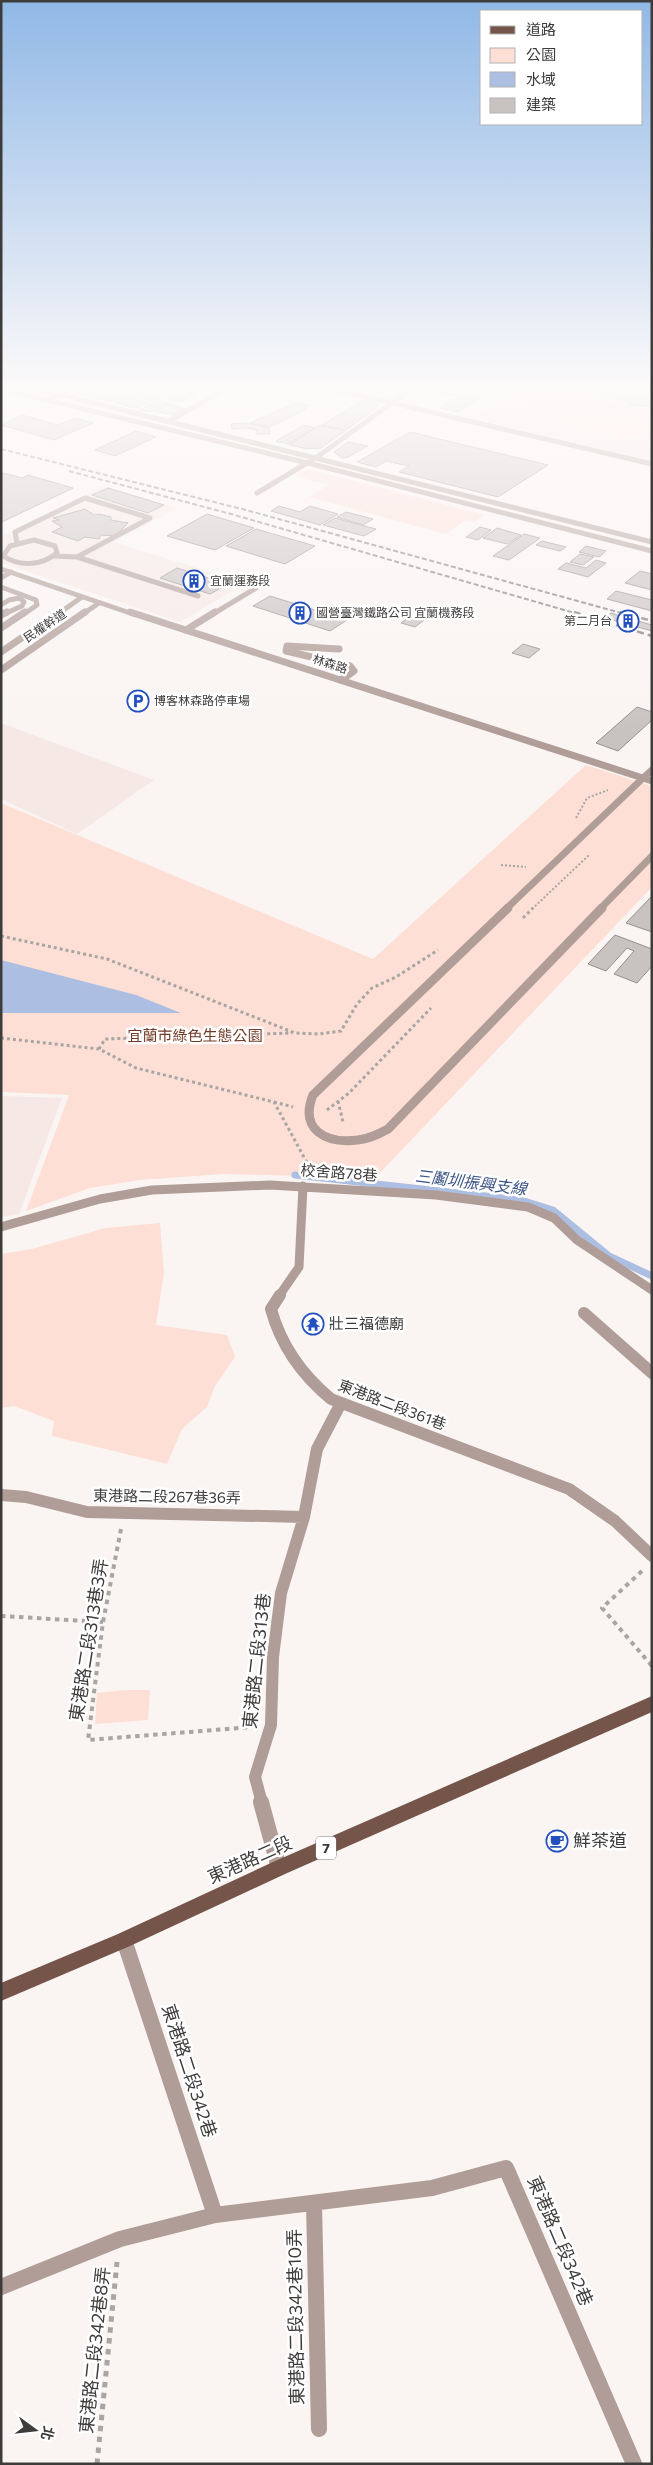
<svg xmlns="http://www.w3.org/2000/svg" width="653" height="2465" font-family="Commissioner,'Noto Sans TC',sans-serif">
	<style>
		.built { fill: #f6e8e4 }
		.green { fill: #fddfd5 }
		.water { fill: #acbee2 }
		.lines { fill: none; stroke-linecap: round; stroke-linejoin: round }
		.stream { stroke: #acbee2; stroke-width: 7 }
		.building { fill: #c8c3c1; stroke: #94908e }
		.path-far3 { stroke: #a8a5a3; stroke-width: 2; stroke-dasharray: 2 2; stroke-linecap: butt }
		.path-far2 { stroke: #a8a5a3; stroke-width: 3; stroke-dasharray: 3 3; stroke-linecap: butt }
		.path-far1 { stroke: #a8a5a3; stroke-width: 4; stroke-dasharray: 4.5 4.5; stroke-linecap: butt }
		.path { stroke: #a8a5a3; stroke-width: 5; stroke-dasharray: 5.5 5.5; stroke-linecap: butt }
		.service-far4 { stroke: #b09d97; stroke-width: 5 }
		.service-far3 { stroke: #b09d97; stroke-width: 7 }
		.service-far2 { stroke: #b09d97; stroke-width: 9 }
		.service-far1 { stroke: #b09d97; stroke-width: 12 }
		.service { stroke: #b09d97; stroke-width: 16 }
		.minor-far2 { stroke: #b09d97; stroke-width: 5 }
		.minor-far1 { stroke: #b09d97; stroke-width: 7 }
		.minor { stroke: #b09d97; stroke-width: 9 }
		.tertiary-far1 { stroke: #b09d97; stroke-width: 5 }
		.tertiary { stroke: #b09d97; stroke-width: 7 }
		.primary { fill: #755449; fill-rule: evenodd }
		.rail-far1 { stroke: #848180; stroke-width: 2; stroke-dasharray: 5 2.5; stroke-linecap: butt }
		.rail { stroke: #848180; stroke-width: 2.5; stroke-dasharray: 7 4; stroke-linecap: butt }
		.labels { text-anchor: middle; stroke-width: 5; stroke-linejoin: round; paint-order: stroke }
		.far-poi-label { font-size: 12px; fill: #3e3c3b; stroke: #fff; text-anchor: start }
		.far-street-label { font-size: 12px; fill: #3e3c3b; stroke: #fff }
		.shield { fill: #fff; stroke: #787676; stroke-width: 1 }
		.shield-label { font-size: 14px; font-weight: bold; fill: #3e3c3b }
		.park-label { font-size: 15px; fill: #713926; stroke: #fff }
		.street-label { font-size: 15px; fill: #3e3c3b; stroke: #fff }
		.poi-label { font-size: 15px; fill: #3e3c3b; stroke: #fff; text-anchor: start }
		.water-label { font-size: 16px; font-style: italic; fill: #3f5687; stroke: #fff }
		.near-street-label { font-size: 18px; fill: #3e3c3b; stroke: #fff }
		.near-poi-label { font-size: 18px; fill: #3e3c3b; stroke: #fff; text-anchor: start }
	</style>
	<rect width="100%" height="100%" fill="#faf5f3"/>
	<!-- built -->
	<path class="built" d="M521,387H652V461L472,418Z
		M104,486L178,508L113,542L246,583L180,622L1,563V536Z
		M1,723L154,780L77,834L1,799Z
		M1,1096L62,1098L19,1214L1,1217Z"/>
	<!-- green -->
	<path class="green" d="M542,390L652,411V436L619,438L538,420L534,417L530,408L534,403L542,400L560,397L536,392Z
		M312,470L485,515L473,522L466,520L446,534L309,497L329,485L295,476L303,471Z
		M586,765L652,786V887L375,1178L223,1174L140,1180L90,1188L26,1211L69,1095L1,1092V803L373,959Z
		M160,1223L164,1273L156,1325L227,1335L235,1357L215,1386L207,1407L182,1429L167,1464L52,1436L54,1421L14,1406L1,1408V1254L32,1249L105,1228Z
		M124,1690H150L148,1720L95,1724L97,1693Z"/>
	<!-- water -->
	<path class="water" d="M1,960L136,995L181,1013H1Z"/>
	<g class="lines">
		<!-- stream -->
		<path class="stream" d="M295,1175L521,1200L553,1210L609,1256L652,1276"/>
	</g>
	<!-- building -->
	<path class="building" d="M91,387H125L139,391L113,402L77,393Z
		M438,387H471L456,396L432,391Z
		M478,387H501L488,395L470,392Z
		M547,387H581L577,390L567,389L564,390Z
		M589,387L652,398V406H634L627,404L629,402L584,391Z
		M185,391L196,394L180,402L168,398Z
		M141,392L161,397L136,408L116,403Z
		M464,394L481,397L458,412L440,408Z
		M363,400L375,402L378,405L377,407L346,430L322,425Z
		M158,401L169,403L151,412L140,410Z
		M297,402L309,405L306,409L268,428L250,423Z
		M168,404L186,409L173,415L155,411Z
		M22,415L58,425L76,418L93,423L54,440L1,425Z
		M245,423L266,426L270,430V434H256L257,430L246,428L232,429L231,424Z
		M304,425L315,428L288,444L276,441Z
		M320,425L345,431L321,448L308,449L289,445Z
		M136,431L156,437L115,456L95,450Z
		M410,432L548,465L498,497L399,472L409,466L386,461L376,467L357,462Z
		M348,442L368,446L348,457L342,458L334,452Z
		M4,473L22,478L28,475L73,488L2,522L1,474Z
		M108,488L164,505L148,513L92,495Z
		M279,506L300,512L310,506L338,514L320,525L271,511Z
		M85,509L94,515L99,514L111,517V520L128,523L115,536L101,535L99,539L85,537L78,541L52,532L62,527L52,521L59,520L53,518Z
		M346,512L373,519L363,525L337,517Z
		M207,514L254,528L215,550L167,536Z
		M335,518L376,529L364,536L323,525Z
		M480,527L491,530L478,540L466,537Z
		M497,528L521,535L507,544L483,538Z
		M256,529L315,546L285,564L226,546Z
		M524,534L540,538L509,560L493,556Z
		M542,541L566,547L560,551L536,545Z
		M586,546L606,551L599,557L579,552Z
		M580,554L594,557L583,565L570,562Z
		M596,560L606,563L588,577L558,569L566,563L586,568Z
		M177,568L228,584L210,594L160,578Z
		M640,571L652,574V590L625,583Z
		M616,591L652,600V611L607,599Z
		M270,596L347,620L330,631L253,606Z
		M611,613L652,625V631L605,618Z
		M410,616L424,620L415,627L401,623Z
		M523,644L540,649L529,658L512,653Z
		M637,707L652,712V720L618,751L596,743Z
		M652,896V932L626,923Z
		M615,935L652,949V966L637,983L614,974L634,951L627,948L606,971L588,964Z"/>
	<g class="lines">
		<!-- path-far3 -->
		<path class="path-far3" d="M576,818L587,798L608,790
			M501,865L526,867
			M532,909L589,855"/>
		<!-- path-far2 -->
		<path class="path-far2" d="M523,918L533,908
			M1,936L107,959L295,1033L319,1034L341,1031L357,1004L372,988L396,977L438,950
			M1,1038L99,1049L136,1068L274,1102L311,1170
			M99,1049L105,1039L292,1033
			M338,1101L343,1122
			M274,1102L293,1107
			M327,1110L349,1093L431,1008"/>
		<!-- path-far1 -->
		<path class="path-far1" d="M121,1529L103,1622L88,1740L252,1727
			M642,1571L602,1608L652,1666
			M1,1616L103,1622"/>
		<!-- path -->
		<path class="path" d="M97,2464L117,2262"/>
		<!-- service-far4 -->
		<path class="service-far4" d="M48,400L79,387
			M257,493L317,457
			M34,540L55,546L57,553C41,566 20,567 3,556L10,546Z
			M17,543L15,532L85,498L150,518L77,557L54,556
			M77,557L198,596
			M1,578L11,572
			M1,587L36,600L37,605L24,614
			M1,605L9,600L20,598L24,602L22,606L4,614
			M213,614L256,588"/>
		<!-- service-far3 -->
		<path class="service-far3" d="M1,615L7,612
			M1,628L25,612
			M186,630L215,612
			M339,649L287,646L286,651L350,666L354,671L341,680
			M643,778L652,770"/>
		<!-- service-far2 -->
		<path class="service-far2" d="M1,1227L100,1199L152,1190L270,1185L436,1195L528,1207L554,1218L577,1240L652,1290
			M279,1296L299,1267L303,1186"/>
		<!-- service-far1 -->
		<path class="service-far1" d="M280,1295L271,1309C281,1346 302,1375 331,1399L569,1489L615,1521L652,1556
			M584,1313L652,1373
			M1,1495L26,1497L87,1512L304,1517
			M262,1803L255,1777L271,1725L273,1657L281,1593L304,1517L317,1449L341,1403"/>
		<!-- service -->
		<path class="service" d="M261,1802L279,1868
			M124,1940L215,2215
			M314,2203L319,2429
			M1,2287L120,2239L215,2215L432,2188L506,2168L634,2464"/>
		<!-- minor-far2 -->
		<path class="minor-far2" d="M324,387L652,464
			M169,421L230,387
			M317,457L414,387
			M58,614L82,597
			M83,614L99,603"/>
		<!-- minor-far1 -->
		<path class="minor-far1" d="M1,652L59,612
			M1,670L85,612
			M506,909L643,778
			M600,909L652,856"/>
		<!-- minor -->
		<path class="minor" d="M508,908L313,1095C299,1130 326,1144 358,1140C369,1139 379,1134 388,1129L602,908"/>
		<!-- tertiary-far1 -->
		<path class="tertiary-far1" d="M30,387L652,542
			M1,389L308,463L652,551
			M1,569L133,614"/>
		<!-- tertiary -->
		<path class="tertiary" d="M130,612L652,781"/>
		<!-- primary -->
		<path class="primary" d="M652,1696V1712L285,1874L130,1946L1,2001V1983L118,1934L273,1862Z"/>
		<!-- rail-far1 -->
		<path class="rail-far1" d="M1,449L246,510L625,614
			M69,471L231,514L578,614"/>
		<!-- rail -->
		<path class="rail" d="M574,612L652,636
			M620,612L652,621"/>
	</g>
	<!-- sky -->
	<linearGradient id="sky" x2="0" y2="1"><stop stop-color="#90b8e6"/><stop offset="0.53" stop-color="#fdfafa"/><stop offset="1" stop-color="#fdfafa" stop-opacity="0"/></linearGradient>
	<rect width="653" height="732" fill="url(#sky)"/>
	<!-- icons -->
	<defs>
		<g id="building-ring" transform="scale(1.125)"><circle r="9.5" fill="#fff" stroke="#2350be" stroke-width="1.5"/><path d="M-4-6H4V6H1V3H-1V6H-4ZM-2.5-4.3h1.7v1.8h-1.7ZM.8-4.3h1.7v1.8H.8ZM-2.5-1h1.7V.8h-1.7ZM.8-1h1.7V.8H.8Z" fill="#2350be"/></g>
		<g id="parking-ring" transform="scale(1.125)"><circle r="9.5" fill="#fff" stroke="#2350be" stroke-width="1.5"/><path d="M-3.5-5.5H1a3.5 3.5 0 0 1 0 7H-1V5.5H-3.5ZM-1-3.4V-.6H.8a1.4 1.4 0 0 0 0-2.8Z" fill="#2350be"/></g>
		<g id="temple-ring" transform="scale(1.125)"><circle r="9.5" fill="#fff" stroke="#2350be" stroke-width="1.5"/><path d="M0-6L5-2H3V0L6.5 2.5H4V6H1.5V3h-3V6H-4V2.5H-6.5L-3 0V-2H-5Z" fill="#2350be"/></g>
		<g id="cafe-ring" transform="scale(1.125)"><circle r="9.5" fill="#fff" stroke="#2350be" stroke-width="1.5"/><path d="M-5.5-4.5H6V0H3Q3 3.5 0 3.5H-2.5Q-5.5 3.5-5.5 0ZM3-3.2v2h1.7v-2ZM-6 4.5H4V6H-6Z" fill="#2350be"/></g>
	</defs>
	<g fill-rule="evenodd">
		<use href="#building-ring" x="194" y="581"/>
		<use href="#building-ring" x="300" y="613"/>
		<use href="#building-ring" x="628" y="621"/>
		<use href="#parking-ring" x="138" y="701"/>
		<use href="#temple-ring" x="313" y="1324"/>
		<use href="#cafe-ring" x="557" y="1841"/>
	</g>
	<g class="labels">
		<!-- far-poi labels -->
		<g class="far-poi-label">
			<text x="210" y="585">宜蘭運務段</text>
			<text x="316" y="617">國營臺灣鐵路公司 宜蘭機務段</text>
			<text x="612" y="625" text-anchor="end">第二月台</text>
			<text x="154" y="705">博客林森路停車場</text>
		</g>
		<!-- far-street labels -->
		<g class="far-street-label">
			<text transform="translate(45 626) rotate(-34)" y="4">民權幹道</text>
			<text transform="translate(330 664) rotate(18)" y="4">林森路</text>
		</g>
		<!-- shield labels -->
		<rect class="shield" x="316" y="1836.5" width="20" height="23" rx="4"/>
		<g class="shield-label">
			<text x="326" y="1853">7</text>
		</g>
		<!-- park labels -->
		<g class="park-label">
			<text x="195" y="1041">宜蘭市綠色生態公園</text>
		</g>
		<!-- street labels -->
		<g class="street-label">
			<text transform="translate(339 1173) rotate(4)" y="5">校舍路78巷</text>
			<text transform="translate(392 1405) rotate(21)" y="5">東港路二段361巷</text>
			<text transform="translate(167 1497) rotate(1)" y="5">東港路二段267巷36弄</text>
		</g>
		<!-- poi labels -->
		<g class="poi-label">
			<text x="329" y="1329">壯三福德廟</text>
		</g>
		<!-- water labels -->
		<g class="water-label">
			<text transform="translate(471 1182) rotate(7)" y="6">三鬮圳振興支線</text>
		</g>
		<!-- near-street labels -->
		<g class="near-street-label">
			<text transform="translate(89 1640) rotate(-81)" y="6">東港路二段313巷3弄</text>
			<text transform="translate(257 1661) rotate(-84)" y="6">東港路二段313巷</text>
			<text transform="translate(250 1860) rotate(-24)" y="6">東港路二段</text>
			<text transform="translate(189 2071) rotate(72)" y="6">東港路二段342巷</text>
			<text transform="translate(560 2241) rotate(67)" y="6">東港路二段342巷</text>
			<text transform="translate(296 2317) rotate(-91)" y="6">東港路二段342巷10弄</text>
			<text transform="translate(95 2350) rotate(-84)" y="6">東港路二段342巷8弄</text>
		</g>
		<!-- near-poi labels -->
		<g class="near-poi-label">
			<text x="573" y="1847">鮮茶道</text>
		</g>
	</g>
	<!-- border -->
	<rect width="653" height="2465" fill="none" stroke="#3e3c3b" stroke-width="5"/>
	<!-- legend -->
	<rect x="480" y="10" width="162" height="115" fill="#ffffff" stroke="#b2b1b1"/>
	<rect x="490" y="26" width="25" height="8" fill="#755449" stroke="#b2b1b1"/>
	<text x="526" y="35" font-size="15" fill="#3e3c3b">道路</text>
	<rect x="490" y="48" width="25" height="15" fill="#fddfd5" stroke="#b2b1b1"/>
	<text x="526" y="60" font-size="15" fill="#3e3c3b">公園</text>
	<rect x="490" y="72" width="25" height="15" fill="#acbee2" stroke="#b2b1b1"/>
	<text x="526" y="85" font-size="15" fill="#3e3c3b">水域</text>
	<rect x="490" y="98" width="25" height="15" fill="#c8c3c1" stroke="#b2b1b1"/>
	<text x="526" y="110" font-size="15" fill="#3e3c3b">建築</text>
	<!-- north arrow -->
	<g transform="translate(35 2430) rotate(105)" stroke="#ffffff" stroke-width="4" paint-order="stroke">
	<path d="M0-4L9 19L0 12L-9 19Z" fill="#3e3c3b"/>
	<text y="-8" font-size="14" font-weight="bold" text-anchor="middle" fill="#3e3c3b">北</text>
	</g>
</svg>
